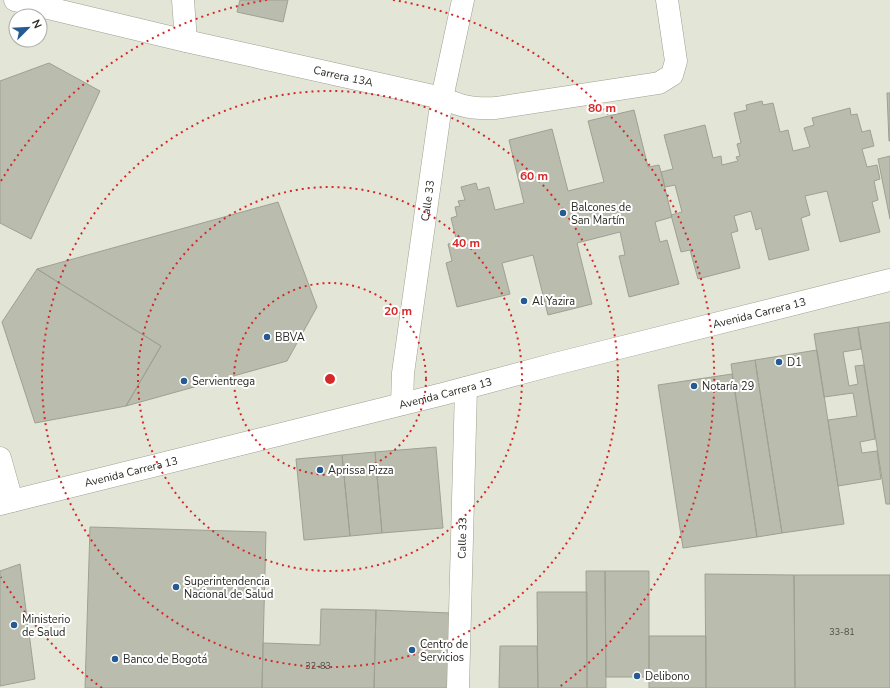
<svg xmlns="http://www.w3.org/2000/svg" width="890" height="688" font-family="'Nunito Sans',sans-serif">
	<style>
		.building { fill: #babdad; stroke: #9ea192 }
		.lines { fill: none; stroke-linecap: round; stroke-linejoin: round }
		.minor-casing { stroke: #9ea091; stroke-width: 23 }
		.secondary-casing { stroke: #9ea091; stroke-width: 23 }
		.minor { stroke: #fff; stroke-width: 22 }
		.secondary { stroke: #fff; stroke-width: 22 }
		.ring { fill: none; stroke: #d62828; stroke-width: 2; stroke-dasharray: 2 4 }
		.poi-dot { fill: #255a92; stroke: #fff; stroke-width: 1.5 }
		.labels { text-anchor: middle; stroke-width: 4; stroke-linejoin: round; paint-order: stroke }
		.number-label { font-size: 9px; fill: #4d4f46 }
		.street-label { font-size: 11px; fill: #292a24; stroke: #fff }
		.poi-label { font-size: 11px; fill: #292a24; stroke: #fff; text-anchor: start }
		.centre { fill: #d62828; stroke: #fff; stroke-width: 2 }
		.ring-label { font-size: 12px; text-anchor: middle; font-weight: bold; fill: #d62828; stroke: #fff; stroke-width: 4; stroke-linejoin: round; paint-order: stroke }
	</style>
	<rect width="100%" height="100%" fill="#e3e6d6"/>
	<!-- building -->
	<path class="building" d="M240,0H288L283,22L237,12Z
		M49,63L100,91L31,239L0,223V81Z
		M887,93H890V141H889Z
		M762,101L763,105L773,103L780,132L788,130L793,151L810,147L804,128L814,125L812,118L850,108L851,115L857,114L862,132L870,130L874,146L862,149L867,167L877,165L880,179L874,181L878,200L872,202L880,232L840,242L827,191L805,196L810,215L801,218L809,250L769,260L761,228L756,230L751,211L734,216L738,231L731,233L740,268L698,279L690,250L681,252L671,215L682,212L675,185L665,187L661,172L673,169L664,135L705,125L713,158L721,156L722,165L738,161L736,157L740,156L737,144L741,143L734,113L747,110L746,105Z
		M634,110L648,167L659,165L661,172L672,217L655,222L660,242L667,240L679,284L629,297L619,256L625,255L620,232L577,243L592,304L548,315L533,255L502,263L510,294L457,307L446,263L452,261L448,244L457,242L451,218L457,216L455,207L460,206L458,201L465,200L461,187L476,183L478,190L489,187L495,210L524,203L509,140L552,129L568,191L604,182L588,121Z
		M890,156V219L878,159Z
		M278,202L317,307L287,361L126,406L161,346L37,269Z
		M37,269L161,346L126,406L35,423L2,322Z
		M890,322V504H886L858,327Z
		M858,327L861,349L843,352L849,386L858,384L855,366L864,365L875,439L860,442L862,453L877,451L881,479L838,486L828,420L857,416L853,393L824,397L814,334Z
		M817,350L844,524L782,533L755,360Z
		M755,360L782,533L757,537L731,364Z
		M732,374L757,537L683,548L658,385Z
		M436,447L443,528L382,533L375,452Z
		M375,452L382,533L350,536L342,455Z
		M342,455L350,536L304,540L296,459Z
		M90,527L266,532L262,688H85Z
		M20,564L35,679L0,686V571Z
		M586,571H605L606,688H587Z
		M605,571H649V677H606Z
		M705,574L794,575L795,688H706Z
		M794,575H890V688H795Z
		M537,592H587V688H538Z
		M321,609L376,610L374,688H262L263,643L320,645Z
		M376,610L450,613L448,688H374Z
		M649,636H706V688H649Z
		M500,646H537L538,688H499Z"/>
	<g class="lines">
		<!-- minor casing -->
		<g class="minor-casing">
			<g id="minor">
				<path id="s1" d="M15,0L186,41L442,98C463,107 472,109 496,108L659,83L672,75L676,61L667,0"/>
				<path d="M183,0L186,41"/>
				<path id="s2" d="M402,404L403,373L442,98L463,0"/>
				<path d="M0,458L12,501"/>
				<path id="s3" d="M458,688L466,388"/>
			</g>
		</g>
		<!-- secondary casing -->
		<g class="secondary-casing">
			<g id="secondary">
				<path id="s4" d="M0,504L443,394L555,364L890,280"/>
			</g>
		</g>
		<!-- minor -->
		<use href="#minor" class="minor"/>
		<!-- secondary -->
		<use href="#secondary" class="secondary"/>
	</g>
	<!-- distance rings -->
	<g class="ring">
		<circle cx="330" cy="379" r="96"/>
		<circle cx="330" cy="379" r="192"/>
		<circle cx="330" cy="379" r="288"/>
		<path d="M102 688A384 384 0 0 1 1 577M1 181A384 384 0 0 1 267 0M393 0A384 384 0 0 1 558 688"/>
	</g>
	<!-- markers -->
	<g class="poi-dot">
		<circle cx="563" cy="213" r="4"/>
		<circle cx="524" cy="301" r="4"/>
		<circle cx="267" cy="337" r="4"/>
		<circle cx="779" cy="362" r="4"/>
		<circle cx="184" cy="381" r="4"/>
		<circle cx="694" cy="386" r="4"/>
		<circle cx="320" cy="470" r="4"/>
		<circle cx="176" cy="587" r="4"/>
		<circle cx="14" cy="625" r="4"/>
		<circle cx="412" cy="650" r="4"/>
		<circle cx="115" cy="659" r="4"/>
		<circle cx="637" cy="676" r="4"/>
	</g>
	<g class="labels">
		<!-- number labels -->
		<g class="number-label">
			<text x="842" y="635">33-81</text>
			<text x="318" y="669">32-83</text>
		</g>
		<!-- street labels -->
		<g class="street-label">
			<text dy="4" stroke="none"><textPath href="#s1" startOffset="337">Carrera 13A</textPath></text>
			<text dy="4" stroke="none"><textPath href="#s2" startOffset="205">Calle 33</textPath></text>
			<text dy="4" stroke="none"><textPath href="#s4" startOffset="783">Avenida Carrera 13</textPath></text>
			<text dy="4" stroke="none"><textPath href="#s4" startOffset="459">Avenida Carrera 13</textPath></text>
			<text dy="4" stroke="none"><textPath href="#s4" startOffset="135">Avenida Carrera 13</textPath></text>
			<text dy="4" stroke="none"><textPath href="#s3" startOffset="150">Calle 33</textPath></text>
		</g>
		<!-- poi labels -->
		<g class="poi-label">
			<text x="571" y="211">Balcones de<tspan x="571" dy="13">San Martín</tspan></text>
			<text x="532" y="305">Al Yazira</text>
			<text x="275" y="341">BBVA</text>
			<text x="787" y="366">D1</text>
			<text x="192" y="385">Servientrega</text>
			<text x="702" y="390">Notaría 29</text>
			<text x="328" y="474">Aprissa Pizza</text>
			<text x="184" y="585">Superintendencia<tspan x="184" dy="13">Nacional de Salud</tspan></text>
			<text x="22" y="623">Ministerio<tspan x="22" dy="13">de Salud</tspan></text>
			<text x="420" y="648">Centro de<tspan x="420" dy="13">Servicios</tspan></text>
			<text x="123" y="663">Banco de Bogotá</text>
			<text x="645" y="680">Delibono</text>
		</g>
	</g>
	<circle cx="330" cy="379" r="6" class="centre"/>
	<g class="ring-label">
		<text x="602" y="112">80 m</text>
		<text x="534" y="180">60 m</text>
		<text x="466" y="247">40 m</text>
		<text x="398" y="315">20 m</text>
	</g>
	<!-- north arrow -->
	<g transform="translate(28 28) rotate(66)"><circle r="19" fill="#ffffff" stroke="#a9aaa7"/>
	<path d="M0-3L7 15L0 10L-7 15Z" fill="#255a92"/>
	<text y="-6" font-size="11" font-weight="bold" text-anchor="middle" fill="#292a24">N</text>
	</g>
</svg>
